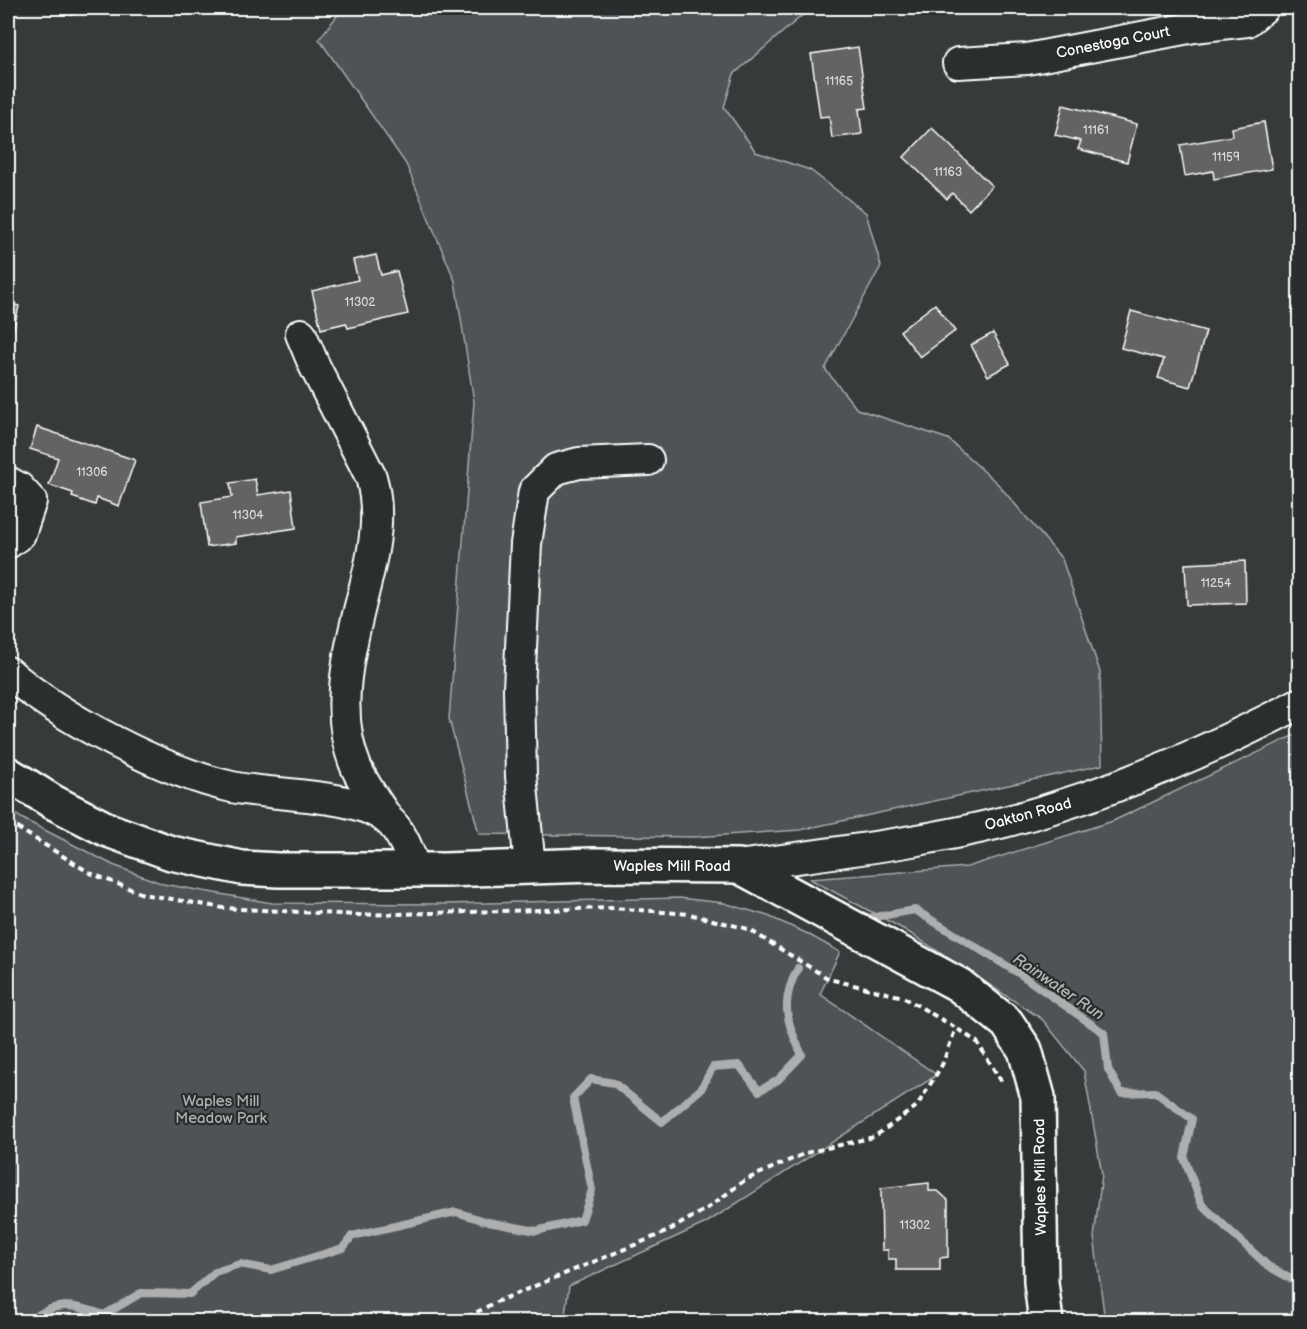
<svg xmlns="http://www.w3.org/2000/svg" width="1307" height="1329" font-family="'Balsamiq Sans',sans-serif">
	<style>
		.green { fill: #505354; stroke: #a8a9aa; stroke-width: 1.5 }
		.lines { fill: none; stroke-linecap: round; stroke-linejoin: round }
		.stream { stroke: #adaeaf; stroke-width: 8 }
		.building { fill: #636465; stroke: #fff; stroke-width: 1.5 }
		.minor-casing { stroke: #fff; stroke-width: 34 }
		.major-casing { stroke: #fff; stroke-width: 38 }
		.path { stroke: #fff; stroke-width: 4; stroke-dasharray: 6 4.5; stroke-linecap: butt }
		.minor { stroke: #2a2d2e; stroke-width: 30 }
		.major { stroke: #2a2d2e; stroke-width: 33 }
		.labels { text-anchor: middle; stroke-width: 4.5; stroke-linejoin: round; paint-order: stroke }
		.number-label { font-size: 12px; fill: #d8d8d8 }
		.street-label { font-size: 15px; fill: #fff; stroke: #2a2d2e }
		.park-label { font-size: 15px; fill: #b0b2b2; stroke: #2a2d2e }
		.water-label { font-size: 16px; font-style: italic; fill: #b4b5b5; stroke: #2a2d2e }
	</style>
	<rect width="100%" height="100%" fill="#373a3b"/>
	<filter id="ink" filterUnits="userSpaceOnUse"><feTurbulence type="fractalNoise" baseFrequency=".0167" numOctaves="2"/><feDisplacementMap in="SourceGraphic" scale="12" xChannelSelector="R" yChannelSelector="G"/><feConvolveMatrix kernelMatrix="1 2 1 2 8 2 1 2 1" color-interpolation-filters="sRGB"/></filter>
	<g filter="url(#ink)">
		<!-- green -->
		<path class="green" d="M343,8H805L806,12L734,74L724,107L756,152L810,170L866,213L881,266L825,369L857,409L948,439L997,483L1062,559L1100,672L1102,765L800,830L694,837L479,834L449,719L474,402L455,281L406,164L319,39Z
			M1299,733V1321H1105L1094,1237L1102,1174L1084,1071L1042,1019L905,930L810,879L967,867L1113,821Z
			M8,809L23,819L113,865L163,884L272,903L445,904L679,898L724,903L768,916L806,933L840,952L820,994L937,1075L706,1223L569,1286L564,1321H8Z"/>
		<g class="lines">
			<!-- stream -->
			<path class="stream" d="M862,915L869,918L915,910L1020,974L1104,1033L1108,1069L1121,1093L1155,1092L1192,1119L1184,1158L1202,1205L1268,1266L1300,1284
				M28,1322C55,1300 72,1304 104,1315L141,1293L190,1294L215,1272L240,1264L271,1270L343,1248L352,1236L456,1212L488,1222L536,1231L582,1220L592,1190L573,1098L591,1079L614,1083L662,1122L701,1089L713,1067L739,1065L759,1091L778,1080L802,1055C787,1022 779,1003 798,968"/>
		</g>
		<!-- building -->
		<path class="building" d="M70,8H104L71,15Z
			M858,47L867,108L859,109L862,134L832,138L829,116L820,117L811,54Z
			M8,75L14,89L8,92Z
			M1063,105L1137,124L1127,162L1078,149L1081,141L1055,135Z
			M1264,122L1272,169L1214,179L1213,171L1185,176L1180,145L1233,136L1232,128Z
			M932,128L992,186L969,210L952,193L947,199L904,157Z
			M376,255L381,275L397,271L408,314L348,328L346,323L321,329L312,291L358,280L353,260Z
			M8,303L19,306L11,340L8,339Z
			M935,304L955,331L920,357L900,331Z
			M1131,311L1206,331L1190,387L1158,378L1164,359L1121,348Z
			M993,333L1010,364L988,376L971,345Z
			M37,427L135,460L119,506L97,498L95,505L72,497L73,493L49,485L58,458L30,449Z
			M255,479L258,495L291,490L296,528L236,537V543L207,547L201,502L232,497L230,483Z
			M1245,561L1246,603L1187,605L1185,564Z
			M929,1183V1191H938L948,1200V1257L940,1258V1270H896V1259H888V1250H882L881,1188Z"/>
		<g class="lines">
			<!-- minor casing -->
			<g class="minor-casing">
				<path id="minor" d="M958,63L1027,59L1194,27L1247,21L1263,8
					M301,334L314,365L371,477C381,512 375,547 366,582C352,640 331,708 356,767C364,785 376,802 387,818
					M8,482L19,488L31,501L20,534L8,543
					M8,672C60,718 164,772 232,787C274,796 355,793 387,819C402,831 409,852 415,870
					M739,866C827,853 917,844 1004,822C1108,795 1205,753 1300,703
					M530,867L521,776L519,689L526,544L534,491L556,469L579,463L648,460"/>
			</g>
			<!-- major casing -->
			<g class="major-casing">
				<path id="major" d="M8,774L53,802L108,830L171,853L242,868L278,870H444L593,865L739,866L959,985L1007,1023L1025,1050L1038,1097L1041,1282L1046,1322"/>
			</g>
			<!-- path -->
			<path class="path" d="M8,822L90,873L143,894L223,908L358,915L613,908L689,914L748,929L829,979L903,997L956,1028L977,1042L1003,1084
				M458,1322L496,1302L666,1232L708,1208L745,1180L806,1153L874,1137L917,1106L942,1065L956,1028"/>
			<!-- minor -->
			<use href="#minor" class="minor"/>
			<!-- major -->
			<use href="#major" class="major"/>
		</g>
	</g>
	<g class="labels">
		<!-- number labels -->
		<g class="number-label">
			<text x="839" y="85">11165</text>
			<text x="1096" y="134">11161</text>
			<text x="1226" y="161">11159</text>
			<text x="948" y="176">11163</text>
			<text x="360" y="306">11302</text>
			<text x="92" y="476">11306</text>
			<text x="248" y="519">11304</text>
			<text x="1216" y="587">11254</text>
			<text x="915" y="1229">11302</text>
		</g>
		<!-- street labels -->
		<g class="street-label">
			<text transform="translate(1113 42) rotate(-11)" y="5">Conestoga Court</text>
			<text transform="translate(1028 814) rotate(-15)" y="5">Oakton Road</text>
			<text x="672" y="871">Waples Mill Road</text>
			<text transform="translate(1040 1177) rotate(-91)" y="5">Waples Mill Road</text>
		</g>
		<!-- park labels -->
		<g class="park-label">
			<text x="221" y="1106">Waples Mill<tspan x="221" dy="17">Meadow Park</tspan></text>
		</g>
		<!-- water labels -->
		<g class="water-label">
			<text transform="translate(1059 986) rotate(34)" y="6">Rainwater Run</text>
		</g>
	</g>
	<!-- margin -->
	<rect width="1307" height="1329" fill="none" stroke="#2a2d2e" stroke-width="30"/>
	<rect x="15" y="15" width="1277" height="1299" fill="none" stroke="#fff" stroke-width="2" filter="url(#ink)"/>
</svg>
